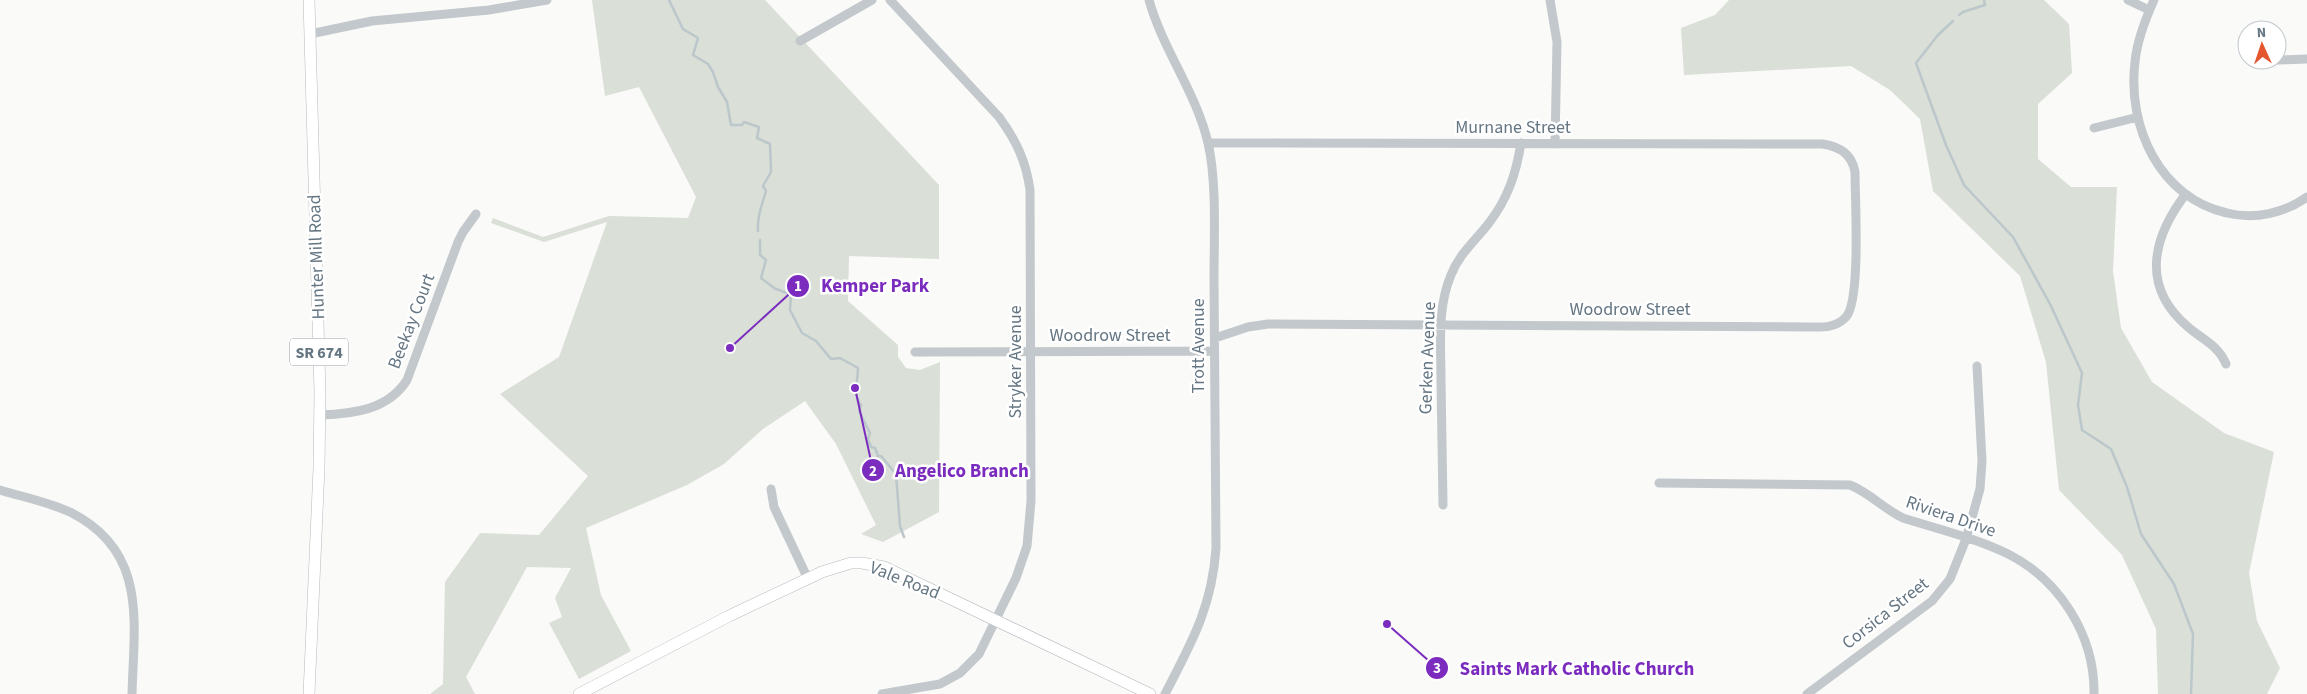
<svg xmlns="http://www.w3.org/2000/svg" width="2307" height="694" font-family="'Source Sans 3',sans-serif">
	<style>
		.green { fill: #dadfd7 }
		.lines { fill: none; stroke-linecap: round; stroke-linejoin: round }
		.stream { stroke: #bbc7cb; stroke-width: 2.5 }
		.major-casing { stroke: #b5babe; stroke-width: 12 }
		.minor { stroke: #c3c8cc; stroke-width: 9 }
		.major { stroke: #fff; stroke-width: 11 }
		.labels { text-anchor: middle; stroke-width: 5; stroke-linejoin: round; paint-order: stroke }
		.shield { fill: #fff; stroke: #939fa8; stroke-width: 1 }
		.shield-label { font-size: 16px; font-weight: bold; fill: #657683 }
		.street-label { font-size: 18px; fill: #657683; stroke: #fff }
		.leader { fill: none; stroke: #7b2cbf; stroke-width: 2 }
		.callout-dot { fill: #7b2cbf; stroke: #fff; stroke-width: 2 }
		.mark-label { font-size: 15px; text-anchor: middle; font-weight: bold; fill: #fff }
		.callout-label { font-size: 19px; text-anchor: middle; font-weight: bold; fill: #7b2cbf; stroke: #fff; stroke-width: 5; stroke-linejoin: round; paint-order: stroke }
	</style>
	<rect width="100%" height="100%" fill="#fafaf8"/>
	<!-- green -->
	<path class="green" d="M592,0H765L939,185V259L849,256L848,301L898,345V357L906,368L920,370L940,362L939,512L883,542L861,534L876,525L836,444L805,401L763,429L724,464L687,485L586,528L601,595L631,651L579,679L549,623L562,617L555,598L571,568L527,567L466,677L475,694H430L443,684L445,582L480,533L539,535L588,476L500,394L559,357L607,222L544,242L491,223L493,218L543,237L609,216L688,218L696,197L639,87L605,96Z
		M1729,0H2044L2069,24L2072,73L2038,104V159L2071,187H2117L2113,271L2121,328L2152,382L2224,433L2274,452L2249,573L2257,621L2280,668L2267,694H2158L2156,629L2122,555L2059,490L2046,362L2020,276L1933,191L1920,119L1890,90L1851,66L1684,75L1681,28L1715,15Z"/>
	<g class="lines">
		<!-- stream -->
		<path class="stream" d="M669,0L683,29L698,38L693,55L708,64L713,72L718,87L727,102L731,125H742L744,122L759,127L757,138L770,144L771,172L763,186L766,191C762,205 757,216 758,231
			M1959,15L1963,12L1985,5L1984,0
			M1953,21L1938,35L1916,63L1946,145L1964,185L2013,237L2050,304L2082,373L2078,405L2082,430L2111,449L2127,487L2141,534L2174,584L2193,634L2191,694
			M760,240V255L766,260L761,278L774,288L791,295L790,310L802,333L816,341L831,359L840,358L858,368C858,382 852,393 861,405L859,411L870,433L868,439L871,447L875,448L878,456H881L896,474L900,526L904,537"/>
		<!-- major casing -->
		<g class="major-casing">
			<path id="major" d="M309,694L319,468L320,393L309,0
				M579,694L729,616L822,572L851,563H862L884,567L1150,694"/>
		</g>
		<!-- minor -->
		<path class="minor" d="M1149,0C1163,50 1196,92 1208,143C1217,181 1214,239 1214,279C1215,369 1215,458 1216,548C1212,607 1192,642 1165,694
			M1550,0L1557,42L1555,144
			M2128,0L2149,10
			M2154,0C2145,20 2137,40 2135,62C2127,127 2160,198 2227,213C2254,220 2285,213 2307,197
			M310,34L372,21L489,10L547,0
			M800,41L872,0
			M2277,60L2307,59
			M2094,128L2138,117
			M1208,143L1823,144C1840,147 1852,154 1855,172C1855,199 1861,301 1846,317C1835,329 1820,327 1806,327L1268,324L1248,327L1215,338
			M2185,195C2152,239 2141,287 2188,327C2203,340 2218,345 2226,364
			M915,352L1214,351
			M320,415C353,414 388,410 407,380L458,242L463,232L476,214
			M1659,483L1850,485C1870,493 1884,509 1903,518C1938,529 1975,538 2008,554C2060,580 2095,636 2094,694
			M771,489L774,507L808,579
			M0,490C23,497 48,502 70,512C148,551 134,621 132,694
			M1443,505C1442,463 1442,422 1441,380C1441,345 1437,308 1451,275C1459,254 1476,240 1489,223C1508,198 1516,174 1521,143
			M882,694L940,684L960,673L979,654L1016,578L1027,546L1031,501L1030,190C1026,161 1016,140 999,117L890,0
			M1807,694L1932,601L1950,579L1966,539L1980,489L1982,461L1977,366"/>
		<!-- major -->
		<use href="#major" class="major"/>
	</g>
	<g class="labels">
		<!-- shield labels -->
		<rect class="shield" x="290" y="338.5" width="58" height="27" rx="4"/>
		<g class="shield-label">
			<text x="319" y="358">SR 674</text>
		</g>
		<!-- street labels -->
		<g class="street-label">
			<text x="1513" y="133">Murnane Street</text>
			<text transform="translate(316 257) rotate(-92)" y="6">Hunter Mill Road</text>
			<text x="1630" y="315">Woodrow Street</text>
			<text transform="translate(411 321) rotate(-69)" y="6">Beekay Court</text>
			<text x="1110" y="341">Woodrow Street</text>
			<text transform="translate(1198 346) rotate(-90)" y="6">Trott Avenue</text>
			<text transform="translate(1427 358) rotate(-88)" y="6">Gerken Avenue</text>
			<text transform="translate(1015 362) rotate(-90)" y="6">Stryker Avenue</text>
			<text transform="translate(1951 516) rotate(19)" y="6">Riviera Drive</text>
			<text transform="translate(905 580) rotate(22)" y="6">Vale Road</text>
			<text transform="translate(1885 613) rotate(-38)" y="6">Corsica Street</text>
		</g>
	</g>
	<!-- callouts -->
	<path class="leader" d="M730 348L798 286M855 388L873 470M1387 624L1437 668"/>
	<g class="callout-dot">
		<circle cx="730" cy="348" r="5"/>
		<circle cx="855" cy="388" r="5"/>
		<circle cx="1387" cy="624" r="5"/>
		<circle cx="798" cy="286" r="12"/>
		<circle cx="873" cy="470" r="12"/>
		<circle cx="1437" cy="668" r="12"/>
	</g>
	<g class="mark-label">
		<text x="798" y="291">1</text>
		<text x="873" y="476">2</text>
		<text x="1437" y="673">3</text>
	</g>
	<g class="callout-label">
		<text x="875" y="292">Kemper Park</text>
		<text x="962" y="477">Angelico Branch</text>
		<text x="1577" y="675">Saints Mark Catholic Church</text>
	</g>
	<!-- north arrow -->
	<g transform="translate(2262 45) rotate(357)"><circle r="24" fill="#ffffff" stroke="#c1c8cd"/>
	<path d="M0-4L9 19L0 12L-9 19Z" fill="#e4572e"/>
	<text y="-8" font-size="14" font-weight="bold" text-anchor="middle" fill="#657683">N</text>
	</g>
</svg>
